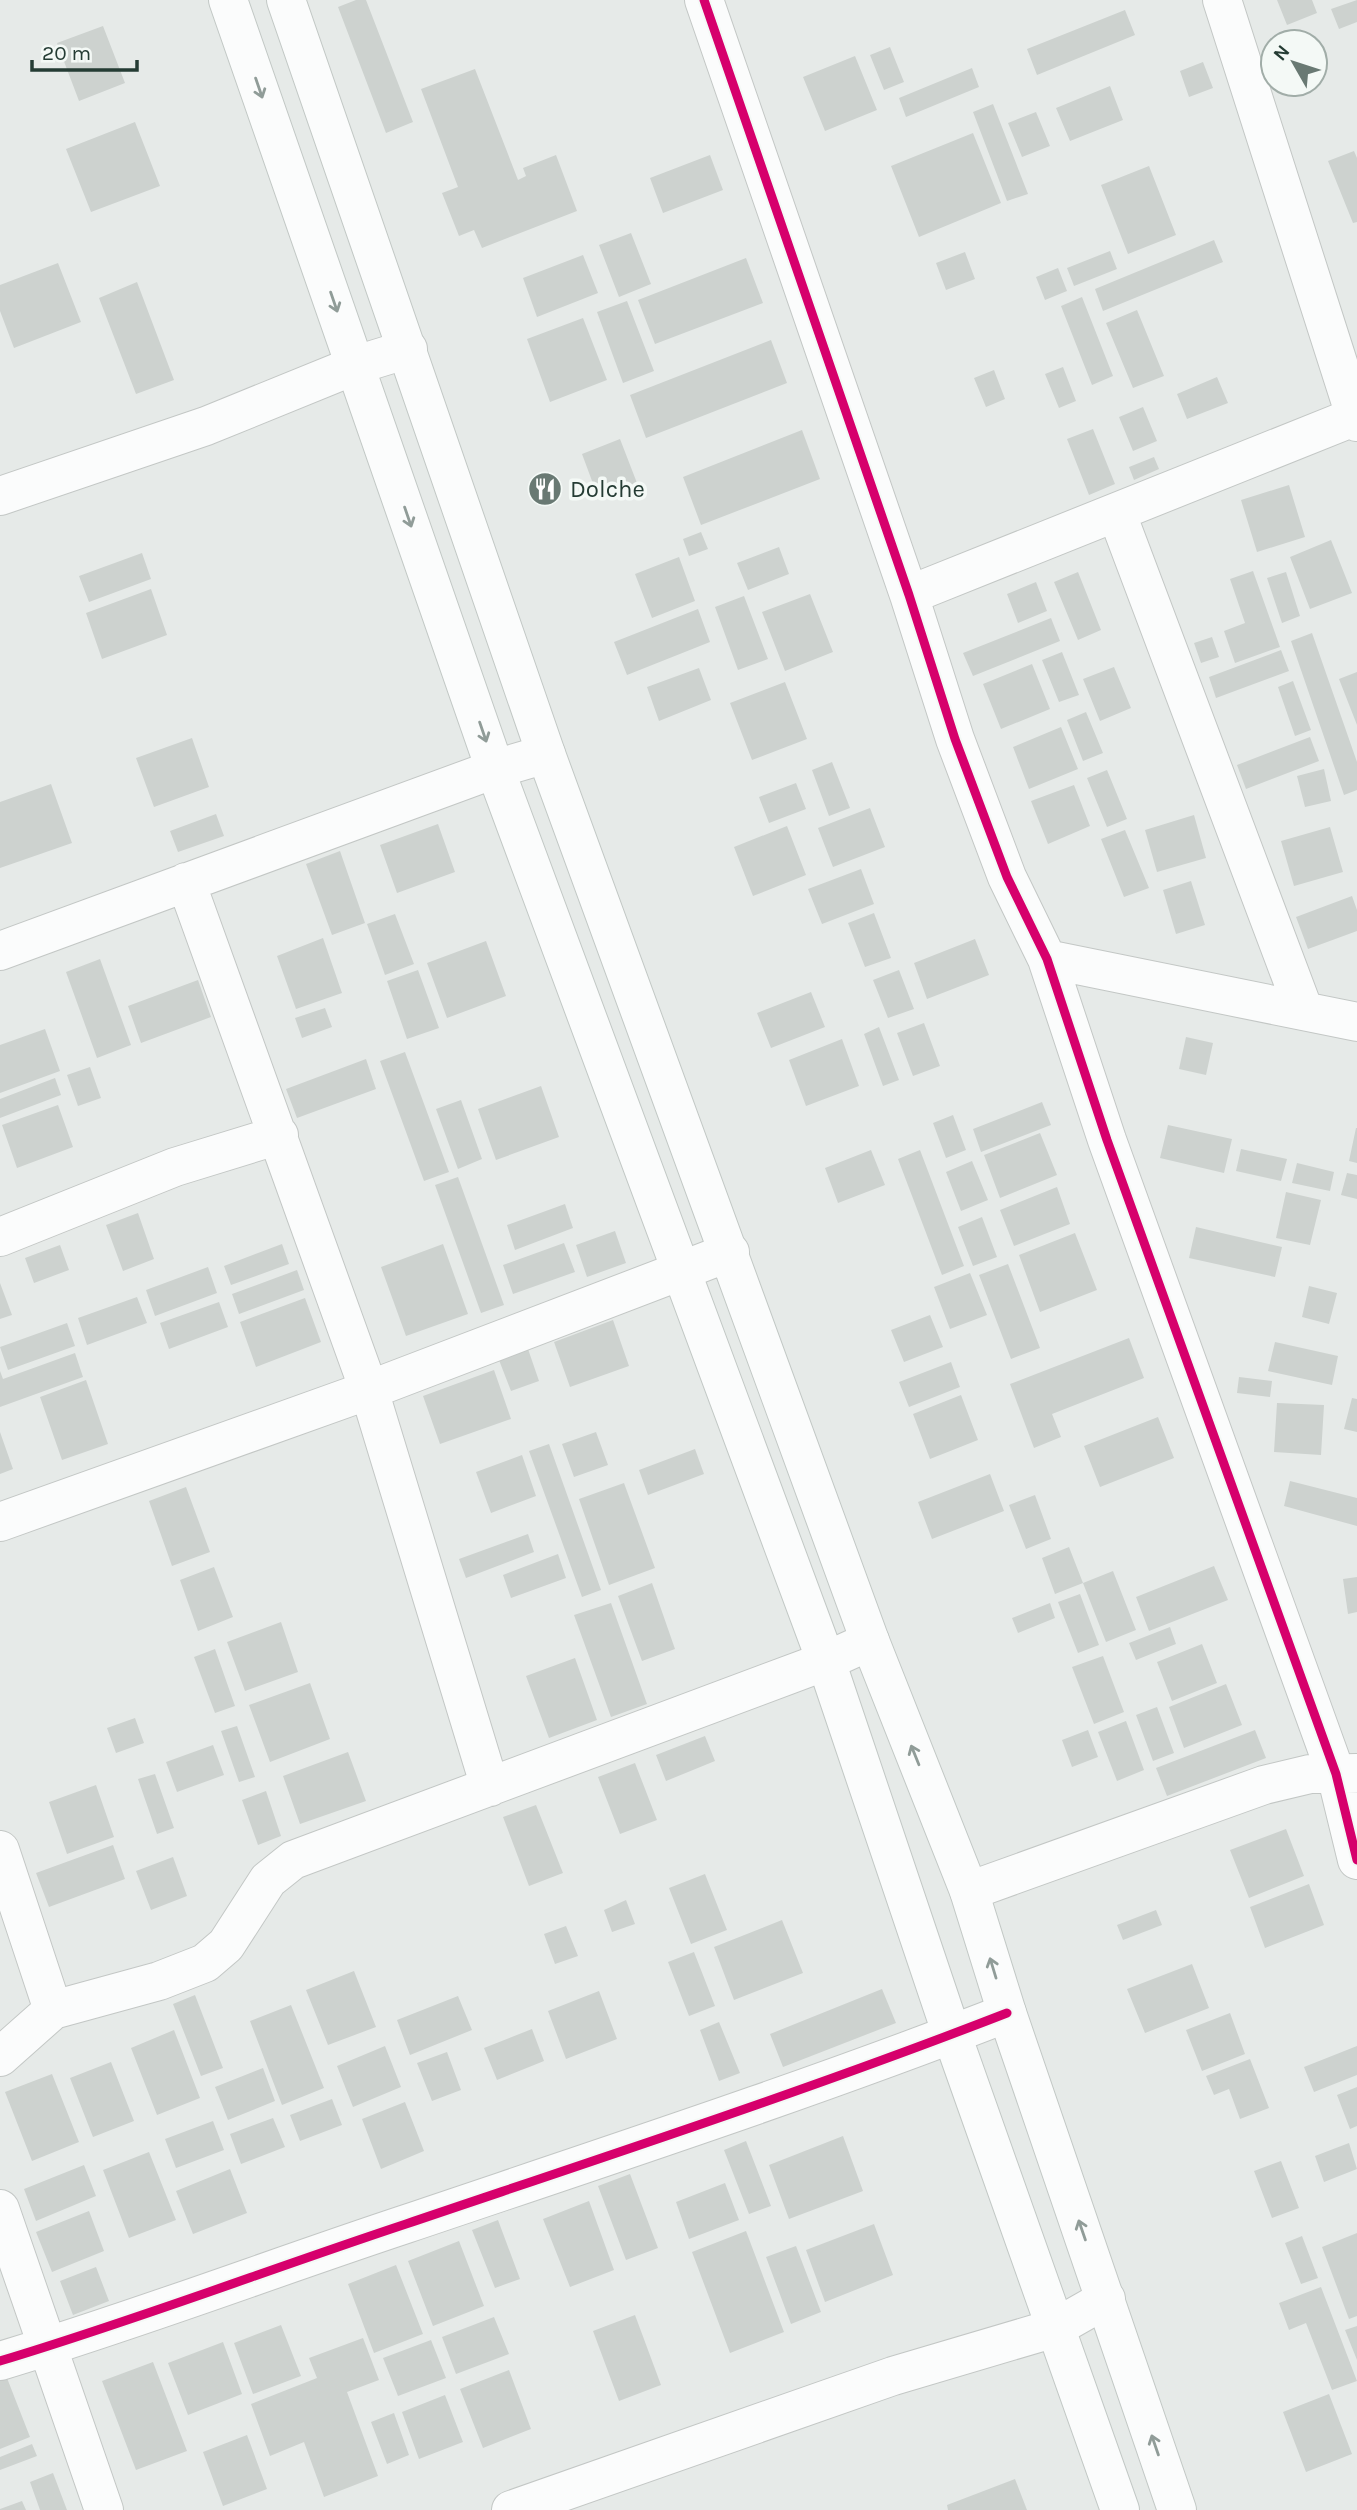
<svg xmlns="http://www.w3.org/2000/svg" width="1357" height="2510" font-family="Karla,sans-serif">
	<style>
		.building { fill: #cdd2cf }
		.lines { fill: none; stroke-linecap: round; stroke-linejoin: round }
		.minor-casing { stroke: #c3c7c5; stroke-width: 40 }
		.secondary-casing { stroke: #c2c8c5; stroke-width: 40 }
		.minor { stroke: #fbfcfc; stroke-width: 38 }
		.secondary { stroke: #fbfcfc; stroke-width: 38 }
		.cycleway-casing { stroke: #f4f9f6; stroke-width: 13 }
		.cycleway { stroke: #d6006c; stroke-width: 9 }
		.oneway { stroke: #909c98 }
		.labels { text-anchor: middle; stroke-width: 7; stroke-linejoin: round; paint-order: stroke }
		.poi-label { font-size: 24px; fill: #253c34; stroke: #f4f9f6; text-anchor: start }
	</style>
	<rect width="100%" height="100%" fill="#e6eae8"/>
	<!-- building -->
	<path class="building" d="M356,0H366L413,122L386,133L338,7Z
		M1277,0H1312L1317,13L1287,25Z
		M1357,0V22L1339,29L1331,9Z
		M1125,10L1135,35L1037,75L1027,49Z
		M103,26L125,83L79,101L57,43Z
		M890,47L904,82L884,90L870,55Z
		M855,56L877,110L825,131L803,77Z
		M1203,62L1213,88L1189,97L1180,71Z
		M972,68L979,87L906,117L899,98Z
		M475,69L518,180L526,176L523,168L556,155L577,211L482,248L474,230L459,236L442,193L458,187L421,89Z
		M1110,86L1123,120L1070,141L1056,108Z
		M993,104L1028,194L1007,201L973,112Z
		M1036,112L1050,146L1022,157L1008,123Z
		M135,122L160,186L91,212L66,149Z
		M973,133L1001,203L919,237L891,166Z
		M1354,151L1357,158V222L1353,223L1328,161Z
		M710,155L723,190L663,213L650,178Z
		M1149,166L1176,235L1128,254L1101,185Z
		M631,233L651,284L619,297L599,245Z
		M1214,240L1223,262L1103,311L1095,289Z
		M1110,251L1117,269L1074,286L1067,268Z
		M965,252L975,279L946,290L936,263Z
		M583,255L598,293L537,317L523,278Z
		M746,258L763,303L655,344L638,300Z
		M58,263L81,322L14,348L0,311V285Z
		M1058,268L1067,291L1045,300L1036,277Z
		M137,282L174,380L136,394L99,298Z
		M1082,297L1113,376L1092,385L1061,306Z
		M627,301L654,371L623,383L597,312Z
		M1137,310L1164,376L1133,388L1106,323Z
		M583,318L607,380L550,402L527,339Z
		M771,340L787,383L646,438L630,395Z
		M1063,367L1076,401L1059,408L1045,374Z
		M994,370L1005,399L986,407L974,378Z
		M1217,377L1228,403L1187,419L1177,394Z
		M1143,407L1157,441L1133,451L1119,417Z
		M1093,429L1115,484L1089,495L1067,439Z
		M802,430L820,479L701,525L683,477Z
		M620,439L637,483L598,497L582,454Z
		M1154,457L1159,469L1134,480L1129,467Z
		M1289,485L1305,537L1257,552L1241,500Z
		M701,532L708,549L689,556L683,539Z
		M1331,540L1352,593L1310,609L1290,557Z
		M779,547L789,574L748,590L737,563Z
		M142,553L151,579L89,602L79,576Z
		M679,557L695,601L652,618L635,574Z
		M1253,571L1280,647L1235,663L1224,631L1245,623L1230,579Z
		M1078,572L1101,630L1078,640L1054,582Z
		M1286,572L1300,616L1282,623L1267,578Z
		M1036,582L1047,611L1018,623L1007,594Z
		M151,589L167,635L102,659L86,613Z
		M810,594L833,652L785,671L762,612Z
		M744,596L768,659L738,670L715,607Z
		M698,609L710,642L627,675L614,642Z
		M1051,618L1060,641L973,676L963,653Z
		M1312,633L1357,762V790L1344,795L1291,641Z
		M1212,637L1219,657L1201,663L1194,643Z
		M1281,650L1289,671L1216,698L1209,677Z
		M1062,652L1079,695L1059,702L1042,660Z
		M1032,664L1050,709L1001,729L983,684Z
		M1114,667L1131,708L1100,721L1083,679Z
		M699,668L711,700L659,721L647,687Z
		M1357,672V725L1339,679Z
		M1293,681L1311,730L1295,736L1278,687Z
		M785,682L807,739L752,760L730,703Z
		M1086,712L1103,753L1083,761L1067,720Z
		M1061,727L1078,769L1029,789L1013,747Z
		M1310,737L1319,761L1246,789L1237,765Z
		M192,738L209,787L154,807L136,758Z
		M832,762L850,808L829,816L812,770Z
		M1324,769L1331,801L1305,807L1297,776Z
		M1107,770L1127,819L1107,827L1087,778Z
		M796,783L806,809L769,823L759,797Z
		M51,784L72,843L0,868V802Z
		M1074,785L1090,826L1048,844L1031,801Z
		M870,808L885,847L833,867L818,828Z
		M216,814L224,836L178,852L170,831Z
		M1194,815L1206,858L1157,872L1145,830Z
		M438,824L455,872L397,893L380,845Z
		M787,826L806,875L753,896L734,847Z
		M1330,827L1343,872L1294,886L1281,841Z
		M1125,830L1149,888L1124,897L1101,839Z
		M340,851L365,923L332,935L306,864Z
		M861,869L874,904L822,924L808,889Z
		M1191,881L1205,925L1176,934L1163,890Z
		M1352,896L1357,910V931L1308,949L1296,917Z
		M874,913L891,958L865,967L848,923Z
		M395,914L414,964L385,975L367,924Z
		M323,938L342,993L296,1009L277,956Z
		M975,939L989,975L927,999L914,963Z
		M486,941L506,996L447,1018L427,963Z
		M100,959L131,1045L97,1058L66,972Z
		M418,970L439,1028L407,1039L387,981Z
		M899,970L914,1009L888,1018L873,980Z
		M198,980L211,1017L141,1043L128,1006Z
		M811,992L825,1027L771,1048L757,1013Z
		M325,1008L332,1027L302,1038L295,1018Z
		M924,1023L940,1066L913,1076L897,1033Z
		M879,1027L899,1080L883,1086L864,1034Z
		M45,1029L60,1071L0,1093V1045Z
		M1186,1037L1213,1043L1206,1075L1179,1069Z
		M842,1039L859,1086L806,1106L789,1060Z
		M405,1052L449,1172L424,1181L380,1061Z
		M366,1059L376,1089L297,1118L286,1089Z
		M90,1067L101,1098L78,1106L67,1075Z
		M55,1078L61,1095L0,1118V1099Z
		M541,1086L559,1137L496,1160L478,1109Z
		M461,1100L482,1159L458,1169L436,1109Z
		M1042,1102L1051,1125L981,1152L973,1129Z
		M58,1105L73,1147L17,1168L2,1125Z
		M953,1115L966,1150L946,1158L933,1123Z
		M1168,1125L1232,1139L1224,1173L1160,1158Z
		M1356,1128H1357V1163L1349,1161Z
		M1040,1133L1057,1175L1000,1198L984,1155Z
		M1241,1149L1287,1159L1281,1181L1236,1171Z
		M871,1150L885,1185L838,1203L825,1168Z
		M920,1150L964,1266L942,1275L898,1159Z
		M972,1161L988,1200L961,1211L946,1172Z
		M1297,1163L1334,1172L1330,1191L1292,1183Z
		M1347,1173L1357,1175V1199L1341,1195Z
		M458,1177L504,1305L481,1313L435,1185Z
		M1057,1187L1070,1224L1014,1246L1000,1210Z
		M1286,1192L1321,1200L1310,1245L1276,1238Z
		M565,1204L573,1228L515,1250L507,1225Z
		M138,1213L154,1259L123,1271L106,1225Z
		M982,1217L997,1257L973,1266L958,1227Z
		M1196,1227L1282,1247L1275,1277L1189,1258Z
		M615,1231L626,1263L587,1277L576,1245Z
		M1075,1233L1097,1290L1040,1312L1019,1255Z
		M564,1243L575,1272L513,1294L503,1265Z
		M282,1244L289,1264L231,1285L224,1266Z
		M443,1244L468,1314L406,1336L381,1267Z
		M60,1245L69,1270L34,1283L25,1258Z
		M1008,1264L1040,1348L1011,1359L979,1275Z
		M208,1267L217,1293L155,1316L146,1290Z
		M297,1270L304,1290L239,1314L232,1294Z
		M970,1273L987,1315L950,1329L934,1287Z
		M0,1283L12,1315L0,1319Z
		M1309,1286L1337,1293L1329,1324L1302,1317Z
		M137,1297L147,1323L87,1345L78,1318Z
		M305,1298L321,1342L256,1367L240,1322Z
		M219,1302L228,1327L169,1349L160,1323Z
		M930,1315L943,1347L904,1362L891,1330Z
		M613,1320L629,1366L570,1387L554,1342Z
		M67,1323L75,1346L8,1370L0,1347Z
		M1129,1338L1144,1378L1052,1414L1061,1437L1034,1448L1010,1384Z
		M1275,1342L1338,1356L1332,1385L1268,1371Z
		M528,1349L539,1381L511,1391L499,1360Z
		M75,1353L83,1377L0,1407V1371L3,1379Z
		M951,1362L960,1387L909,1407L899,1382Z
		M494,1370L511,1419L440,1444L423,1396Z
		M1239,1377L1272,1381L1270,1397L1237,1393Z
		M86,1380L108,1444L62,1460L40,1397Z
		M961,1395L978,1440L930,1459L913,1414Z
		M1352,1398L1357,1399V1432L1344,1429Z
		M1277,1403L1324,1405L1321,1455L1274,1452Z
		M1158,1417L1174,1458L1100,1487L1084,1446Z
		M0,1432L13,1469L0,1474Z
		M596,1432L608,1465L574,1477L562,1444Z
		M549,1444L601,1590L582,1597L529,1451Z
		M695,1449L704,1474L648,1495L639,1470Z
		M522,1455L536,1496L491,1513L476,1472Z
		M990,1474L1004,1511L932,1539L918,1502Z
		M1290,1481L1357,1498V1526L1284,1506Z
		M624,1483L655,1568L609,1585L579,1499Z
		M186,1487L210,1552L172,1566L149,1501Z
		M1035,1495L1051,1539L1026,1549L1009,1505Z
		M528,1534L534,1552L466,1578L459,1559Z
		M1069,1547L1083,1583L1113,1571L1136,1630L1106,1642L1083,1583L1055,1594L1042,1558Z
		M558,1554L566,1578L511,1598L503,1575Z
		M1214,1566L1228,1600L1149,1631L1136,1597Z
		M214,1567L233,1617L198,1631L180,1580Z
		M1357,1577V1612L1348,1614L1343,1579Z
		M652,1583L675,1649L642,1661L618,1596Z
		M1080,1594L1099,1645L1078,1653L1058,1602Z
		M611,1603L647,1704L611,1717L574,1615Z
		M1050,1603L1055,1618L1018,1633L1012,1618Z
		M281,1622L298,1672L245,1691L227,1642Z
		M1170,1627L1176,1644L1136,1660L1129,1643Z
		M1202,1644L1217,1683L1172,1701L1157,1662Z
		M215,1649L235,1706L215,1713L194,1657Z
		M1103,1656L1124,1712L1094,1724L1072,1667Z
		M575,1658L597,1720L549,1738L526,1676Z
		M310,1683L330,1739L270,1762L249,1705Z
		M1226,1684L1242,1725L1184,1748L1169,1707Z
		M1157,1707L1174,1753L1153,1761L1136,1715Z
		M135,1718L144,1743L116,1753L107,1728Z
		M1126,1721L1144,1770L1117,1781L1098,1732Z
		M237,1726L255,1777L239,1782L221,1731Z
		M1088,1730L1098,1757L1072,1767L1062,1740Z
		M1255,1730L1266,1758L1167,1796L1156,1768Z
		M705,1736L715,1761L666,1781L656,1755Z
		M213,1745L224,1775L177,1792L166,1762Z
		M348,1752L366,1801L300,1824L283,1776Z
		M635,1763L657,1820L620,1834L598,1777Z
		M155,1774L174,1828L157,1834L138,1779Z
		M96,1785L114,1837L67,1854L49,1802Z
		M266,1791L281,1836L258,1845L242,1800Z
		M536,1805L563,1873L529,1886L503,1817Z
		M1286,1829L1304,1876L1249,1898L1230,1850Z
		M113,1845L125,1879L49,1907L36,1873Z
		M173,1857L187,1896L151,1910L136,1871Z
		M705,1874L727,1930L691,1944L669,1888Z
		M1309,1884L1324,1925L1265,1948L1250,1907Z
		M626,1900L635,1924L612,1932L604,1910Z
		M1156,1910L1162,1925L1123,1940L1117,1925Z
		M782,1920L803,1973L734,2000L714,1947Z
		M566,1926L578,1956L555,1964L544,1934Z
		M694,1952L715,2006L689,2016L668,1962Z
		M1192,1964L1209,2008L1145,2033L1127,1989Z
		M354,1971L376,2027L328,2045L306,1990Z
		M882,1989L896,2023L783,2067L770,2034Z
		M599,1991L617,2039L566,2059L548,2011Z
		M195,1995L223,2068L201,2076L173,2004Z
		M458,1996L472,2030L410,2055L397,2020Z
		M291,2005L324,2088L282,2105L250,2021Z
		M1230,2013L1245,2054L1202,2071L1186,2030Z
		M719,2022L740,2073L719,2081L700,2030Z
		M532,2029L544,2061L497,2080L484,2048Z
		M174,2030L200,2098L157,2115L131,2048Z
		M385,2046L401,2087L353,2107L337,2066Z
		M1357,2046V2075L1314,2092L1304,2067Z
		M447,2052L461,2090L432,2101L417,2063Z
		M1250,2059L1269,2108L1240,2119L1229,2089L1214,2095L1206,2076Z
		M111,2062L134,2121L93,2137L70,2078Z
		M263,2068L275,2101L228,2120L215,2087Z
		M52,2074L79,2142L32,2161L5,2092Z
		M1357,2087V2126L1350,2129L1337,2095Z
		M332,2099L342,2125L300,2141L290,2115Z
		M405,2102L424,2151L381,2169L362,2119Z
		M273,2118L285,2147L241,2164L230,2134Z
		M213,2121L224,2150L176,2168L165,2139Z
		M843,2136L863,2191L789,2219L769,2165Z
		M746,2141L771,2206L749,2214L724,2150Z
		M1349,2143L1357,2169L1324,2182L1315,2156Z
		M149,2152L176,2220L129,2238L103,2170Z
		M1281,2161L1299,2208L1272,2218L1254,2171Z
		M84,2165L96,2196L36,2221L24,2189Z
		M230,2169L247,2213L193,2234L176,2191Z
		M630,2174L658,2248L626,2260L598,2186Z
		M725,2183L739,2220L689,2239L676,2202Z
		M589,2201L614,2270L570,2287L543,2219Z
		M89,2211L104,2251L52,2272L36,2232Z
		M498,2220L520,2279L495,2288L472,2230Z
		M874,2224L893,2275L825,2302L806,2250Z
		M746,2231L784,2332L730,2353L692,2252Z
		M1357,2233V2316L1349,2319L1322,2247Z
		M1302,2236L1318,2278L1301,2284L1285,2243Z
		M459,2241L484,2306L433,2326L408,2261Z
		M796,2246L821,2312L791,2324L766,2257Z
		M396,2265L423,2334L374,2353L348,2284Z
		M96,2267L109,2301L73,2315L60,2281Z
		M1321,2287L1357,2381L1332,2390L1306,2323L1289,2330L1279,2303Z
		M635,2315L661,2385L619,2401L593,2331Z
		M494,2317L509,2354L456,2374L442,2337Z
		M281,2325L301,2376L253,2394L234,2343Z
		M1357,2326V2360L1345,2330Z
		M363,2338L379,2380L347,2392L378,2476L324,2497L304,2442L270,2456L251,2404L317,2378L309,2358Z
		M431,2340L446,2378L398,2396L383,2358Z
		M223,2342L242,2394L188,2415L168,2363Z
		M153,2362L187,2451L136,2470L102,2381Z
		M509,2370L531,2429L483,2448L460,2389Z
		M7,2378L30,2437L0,2449V2381Z
		M1329,2394L1352,2454L1306,2472L1283,2412Z
		M445,2395L463,2442L419,2459L402,2412Z
		M394,2413L409,2455L387,2464L371,2422Z
		M247,2435L267,2489L223,2506L203,2452Z
		M32,2444L37,2456L0,2470V2457Z
		M53,2473L67,2510H40L30,2482Z
		M1015,2479L1027,2510H948L947,2505Z
		M22,2501L26,2510H0V2509Z"/>
	<g class="lines">
		<!-- minor casing -->
		<g class="minor-casing">
			<path id="minor" d="M704,0L909,595L955,739L1007,877L1047,959L1107,1140L1336,1774L1357,1860
				M1222,0L1357,422
				M0,496L206,426L356,365L408,349
				M1117,514L1304,1011
				M909,595L1354,417
				M186,882L369,1390L490,1787
				M0,951L495,769L546,754
				M1047,959L1357,1022
				M0,1237L175,1167L279,1135
				M0,1522L369,1390L730,1252
				M0,1850L53,2010
				M969,1891L1264,1785L1310,1774L1357,1773
				M0,2057L53,2010L159,1981L205,1963L226,1945L268,1880L293,1860L826,1661L870,1641
				M0,2209L104,2510
				M0,2361C137,2320 270,2269 406,2224C607,2156 809,2090 1007,2013
				M511,2510L893,2376L1055,2328L1106,2299"/>
		</g>
		<!-- secondary casing -->
		<g class="secondary-casing">
			<path id="secondary" d="M228,0L495,769L826,1661L952,2035L1120,2510
				M286,0L546,754L870,1641L969,1891L1007,2013L1177,2510"/>
		</g>
		<!-- minor -->
		<use href="#minor" class="minor"/>
		<!-- secondary -->
		<use href="#secondary" class="secondary"/>
		<!-- cycleway casing -->
		<g class="cycleway-casing">
			<path id="cycleway" d="M704,0L909,595L955,739L1007,877L1047,959L1107,1140L1336,1774L1357,1860
				M0,2361C137,2320 270,2269 406,2224C607,2156 809,2090 1007,2013"/>
		</g>
		<!-- cycleway -->
		<use href="#cycleway" class="cycleway"/>
	</g>
	<!-- one-way arrows -->
	<defs><path id="oneway-shaft" d="M-6 0H5M1.5-3L5.5 0L1.5 3" fill="none" stroke-width="1.6" stroke-linecap="round" stroke-linejoin="round" transform="scale(1.75)"/></defs>
	<g class="oneway">
		<use href="#oneway-shaft" transform="translate(259 88) rotate(71)"/>
		<use href="#oneway-shaft" transform="translate(334 302) rotate(71)"/>
		<use href="#oneway-shaft" transform="translate(408 517) rotate(71)"/>
		<use href="#oneway-shaft" transform="translate(483 732) rotate(71)"/>
		<use href="#oneway-shaft" transform="translate(915 1755) rotate(-112)"/>
		<use href="#oneway-shaft" transform="translate(993 1968) rotate(-107)"/>
		<use href="#oneway-shaft" transform="translate(1082 2230) rotate(-109)"/>
		<use href="#oneway-shaft" transform="translate(1155 2445) rotate(-109)"/>
	</g>
	<!-- icons -->
	<defs>
		<g id="restaurant-disc" transform="scale(1.75)"><circle r="9.5" fill="#697973" stroke="#f4f9f6"/><path d="M-5-6h1v4h1v-4h1v4h1v-4h1v5L-1.5 .5V6h-2V.5L-5-1ZM5-6V6H3V1.5H1.5Q1.5-4 5-6Z" fill="#fff"/></g>
	</defs>
	<g fill-rule="evenodd">
		<use href="#restaurant-disc" x="545" y="489"/>
	</g>
	<g class="labels">
		<!-- poi labels -->
		<g class="poi-label">
			<text x="570" y="497">Dolche</text>
		</g>
	</g>
	<!-- north arrow -->
	<g transform="translate(1294 63) rotate(309)"><circle r="33" fill="#f4f9f6" stroke="#a1ada8" stroke-width="2"/>
	<path d="M0-5L12 26L0 18L-12 26Z" fill="#697973"/>
	<text y="-10" font-size="19" font-weight="bold" text-anchor="middle" fill="#253c34">N</text>
	</g>
	<!-- scale -->
	<path d="M32 60v10h105v-10" fill="none" stroke="#253c34" stroke-width="3.5"/>
	<text x="42" y="60" font-size="21" fill="#253c34" stroke="#f4f9f6" stroke-width="5" paint-order="stroke">20 m</text>
</svg>
